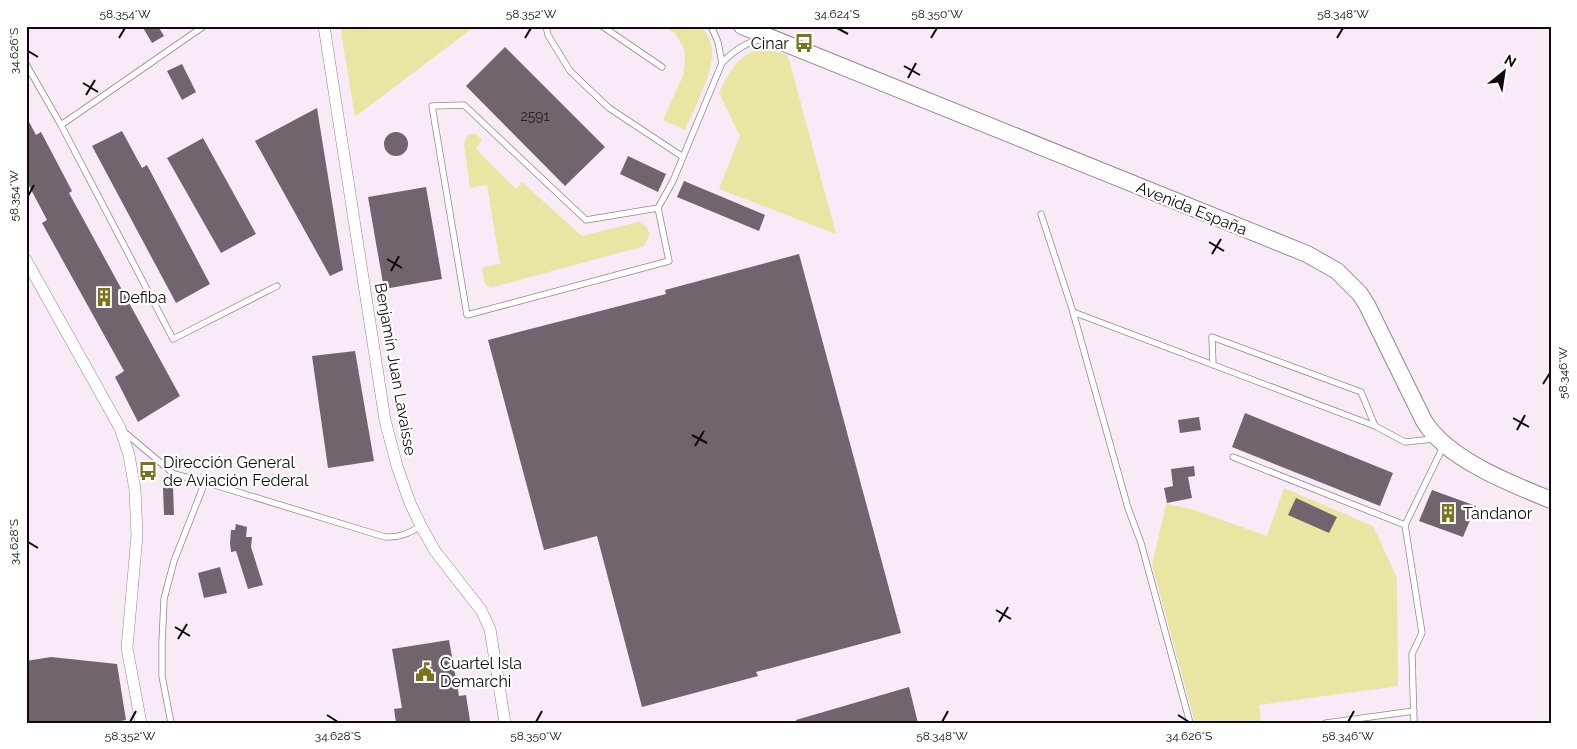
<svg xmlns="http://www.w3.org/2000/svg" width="1577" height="749" font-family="Raleway,sans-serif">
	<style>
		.green { fill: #e9e6a3 }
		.building { fill: #70646e }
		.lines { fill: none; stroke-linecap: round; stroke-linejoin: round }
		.lane-casing { stroke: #938792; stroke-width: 7 }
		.street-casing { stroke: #938792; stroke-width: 12 }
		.secondary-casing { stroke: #938792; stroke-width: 18 }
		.lane { stroke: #fff; stroke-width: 5.5 }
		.street { stroke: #fff; stroke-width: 11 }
		.secondary { stroke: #fff; stroke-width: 16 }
		.ticks { fill: none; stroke: #0e0a0d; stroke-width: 2 }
		.labels { text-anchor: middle; stroke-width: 4.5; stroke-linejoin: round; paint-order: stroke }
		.number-label { font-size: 14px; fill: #262025 }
		.poi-label { font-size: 16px; fill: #0e0a0d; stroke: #fff; text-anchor: start }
		.street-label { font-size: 16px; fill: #0e0a0d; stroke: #fff }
		.neatline { fill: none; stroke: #0e0a0d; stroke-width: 2 }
		.ticks-label { font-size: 12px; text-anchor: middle; fill: #0e0a0d }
	</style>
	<rect width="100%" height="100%" fill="#f8eaf6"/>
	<!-- green -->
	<path class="green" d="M340,26H475L355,117Z
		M663,26H702C707,34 712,43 712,52C713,74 694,108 685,130L663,120L683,76L685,60L684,49L675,33Z
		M770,49L788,56L836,234L719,189L740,136L719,93C726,77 736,58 754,51C759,50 765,50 770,49Z
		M469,134H476L482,140L476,149L516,189L522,182L582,236L638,222C652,227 651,235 644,246L490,288L485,284L482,271L484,267L500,264L487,185L470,188L464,144L465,140Z
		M1284,488L1373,526L1397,578L1398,686L1259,705L1261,723H1195L1152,565L1166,504L1191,509L1267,536Z"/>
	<!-- building -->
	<path class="building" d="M142,26H158L164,36L152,43Z
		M505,47L605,147L565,186L466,86Z
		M182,64L196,92L182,100L167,71Z
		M317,108L343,270L330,276L255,141Z
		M26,116L36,135L41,132L72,191L69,193L180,396L138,422L115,377L124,371L42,223L47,220L26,180Z
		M122,131L142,168L147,165L210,284L176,303L92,146Z
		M384 144a12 12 0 1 1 24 0a12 12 0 1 1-24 0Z
		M203,138L256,234L221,253L167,158Z
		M628,156L666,174L658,192L620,174Z
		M684,181L765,215L759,231L677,197Z
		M426,187L442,279L384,289L368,197Z
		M799,254L901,633L756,672L758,676L642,707L597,536L544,550L488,340L666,294L665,290Z
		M355,351L374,461L328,468L312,356Z
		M1245,413L1393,473L1380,506L1232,447Z
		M1199,417L1201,430L1180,433L1178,420Z
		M1194,466L1195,476L1188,477L1192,498L1167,503L1164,488L1173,486L1171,469Z
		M173,486L174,515H164L163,488Z
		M1432,490L1476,506L1463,537L1419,521Z
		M1296,498L1337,517L1329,533L1288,515Z
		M236,524L247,527L246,537H252L251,547L263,585L248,589L236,551L231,552L230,543L231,530H235Z
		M220,567L227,593L204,598L198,573Z
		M449,640L459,696L466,695L470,721L461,723H396L394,709L402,708L392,649Z
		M51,657L117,664L126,720L110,723H26V661Z
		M909,687L918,723H797L796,720Z"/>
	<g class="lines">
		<!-- lane casing -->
		<g class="lane-casing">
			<path id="lane" d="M546,26L548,35L570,71L609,108L683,157
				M602,26L662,67
				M711,26L718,42L722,63
				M26,64L61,125L173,339L277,286
				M61,125L204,26
				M658,208L586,220L464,105L432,106L467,315L669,261L658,208L673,181L722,63C734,50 746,42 763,39
				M1041,214L1073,312L1128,508L1141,543L1190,723
				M1073,312L1375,426L1405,442L1434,439
				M1213,365L1212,337L1361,392L1375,426
				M123,431L174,474L205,482L385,537C400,538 409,533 421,526
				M1233,457L1405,525
				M171,723L162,676V643L164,599L174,561L205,482
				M1326,723L1414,711
				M1414,723L1412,654L1422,633L1405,525L1444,445"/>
		</g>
		<!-- street casing -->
		<g class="street-casing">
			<path id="street" d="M324,26L385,420L397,466L410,503L421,526L435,551L481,610L490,629L505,723
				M26,260L120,428L129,455L135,490L137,535L127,648L141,723"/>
		</g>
		<!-- secondary casing -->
		<g class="secondary-casing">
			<path id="secondary" d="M742,26L1307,254L1337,271L1360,294L1367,305L1424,421C1447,459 1511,484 1551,500"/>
		</g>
		<!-- lane -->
		<use href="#lane" class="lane"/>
		<!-- street -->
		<use href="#street" class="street"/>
		<!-- secondary -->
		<use href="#secondary" class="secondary"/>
	</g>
	<!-- ticks -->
	<path class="ticks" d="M837,28L848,34M119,38L125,28M525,38L531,28M931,38L937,28M1337,38L1343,28M28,51L38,57M904,66L920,75M908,78L916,63M83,83L98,92M86,95L95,80M28,196L34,185M1209,242L1224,251M1212,254L1221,239M387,259L402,268M391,271L399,256M1543,384L1550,373M1513,418L1529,427M1517,430L1525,415M692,435L707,443M695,446L704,431M28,542L38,548M996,610L1011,619M999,622L1008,607M175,627L190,636M178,639L187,624M327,715L338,722M1178,715L1189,722M130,722L136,711M536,722L542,711M942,722L948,711M1348,722L1354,711"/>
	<!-- icons -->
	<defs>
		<g id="bus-bare" transform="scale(1.5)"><path d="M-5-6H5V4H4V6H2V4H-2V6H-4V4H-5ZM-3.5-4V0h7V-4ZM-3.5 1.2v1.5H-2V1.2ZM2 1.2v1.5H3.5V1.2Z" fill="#797417" stroke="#fff" stroke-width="2.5" paint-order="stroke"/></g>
		<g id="building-bare" transform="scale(1.5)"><path d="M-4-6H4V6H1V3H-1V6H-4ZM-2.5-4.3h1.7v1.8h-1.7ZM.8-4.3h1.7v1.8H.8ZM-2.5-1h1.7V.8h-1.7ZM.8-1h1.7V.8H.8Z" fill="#797417" stroke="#fff" stroke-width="2.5" paint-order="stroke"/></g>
		<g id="civic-bare" transform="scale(1.5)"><path d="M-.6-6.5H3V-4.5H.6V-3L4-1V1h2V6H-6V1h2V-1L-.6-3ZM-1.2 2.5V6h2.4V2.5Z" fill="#797417" stroke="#fff" stroke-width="2.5" paint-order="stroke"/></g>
	</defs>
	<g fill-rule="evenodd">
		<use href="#bus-bare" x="804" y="43"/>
		<use href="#building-bare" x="104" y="297"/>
		<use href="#bus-bare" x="148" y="471"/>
		<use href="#building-bare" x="1448" y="513"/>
		<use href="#civic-bare" x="425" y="672"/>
	</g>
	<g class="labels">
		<!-- number labels -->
		<g class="number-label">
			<text x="535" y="121">2591</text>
		</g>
		<!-- poi labels -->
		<g class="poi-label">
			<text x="789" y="49" text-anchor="end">Cinar</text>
			<text x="119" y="303">Defiba</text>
			<text x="163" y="468">Dirección General<tspan x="163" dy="18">de Aviación Federal</tspan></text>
			<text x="1463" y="519">Tandanor</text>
			<text x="440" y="669">Cuartel Isla<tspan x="440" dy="18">Demarchi</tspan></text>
		</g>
		<!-- street labels -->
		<g class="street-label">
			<text transform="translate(1192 208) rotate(22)" y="6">Avenida España</text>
			<text transform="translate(396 369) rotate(80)" y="6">Benjamín Juan Lavaisse</text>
		</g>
	</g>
	<!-- border -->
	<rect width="1577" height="749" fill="none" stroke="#ffffff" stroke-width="55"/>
	<!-- north arrow -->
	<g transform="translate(1504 72) rotate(30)" stroke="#ffffff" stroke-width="4" paint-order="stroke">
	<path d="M0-4L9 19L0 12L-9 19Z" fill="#0e0a0d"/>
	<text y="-8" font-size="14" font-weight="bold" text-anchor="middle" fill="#0e0a0d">N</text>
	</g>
	<rect x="28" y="28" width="1522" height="694" class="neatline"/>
	<g class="ticks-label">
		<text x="125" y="18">58.354°W</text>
		<text x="531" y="18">58.352°W</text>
		<text x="837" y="18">34.624°S</text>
		<text x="937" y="18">58.350°W</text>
		<text x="1343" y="18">58.348°W</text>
		<text transform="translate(14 51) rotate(-90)" y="4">34.626°S</text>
		<text transform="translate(14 196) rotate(-90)" y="4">58.354°W</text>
		<text transform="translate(1563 373) rotate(-90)" y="4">58.346°W</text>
		<text transform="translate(14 542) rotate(-90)" y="4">34.628°S</text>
		<text x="130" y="740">58.352°W</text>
		<text x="338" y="740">34.628°S</text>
		<text x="536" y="740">58.350°W</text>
		<text x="942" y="740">58.348°W</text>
		<text x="1189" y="740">34.626°S</text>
		<text x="1348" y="740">58.346°W</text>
	</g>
</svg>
